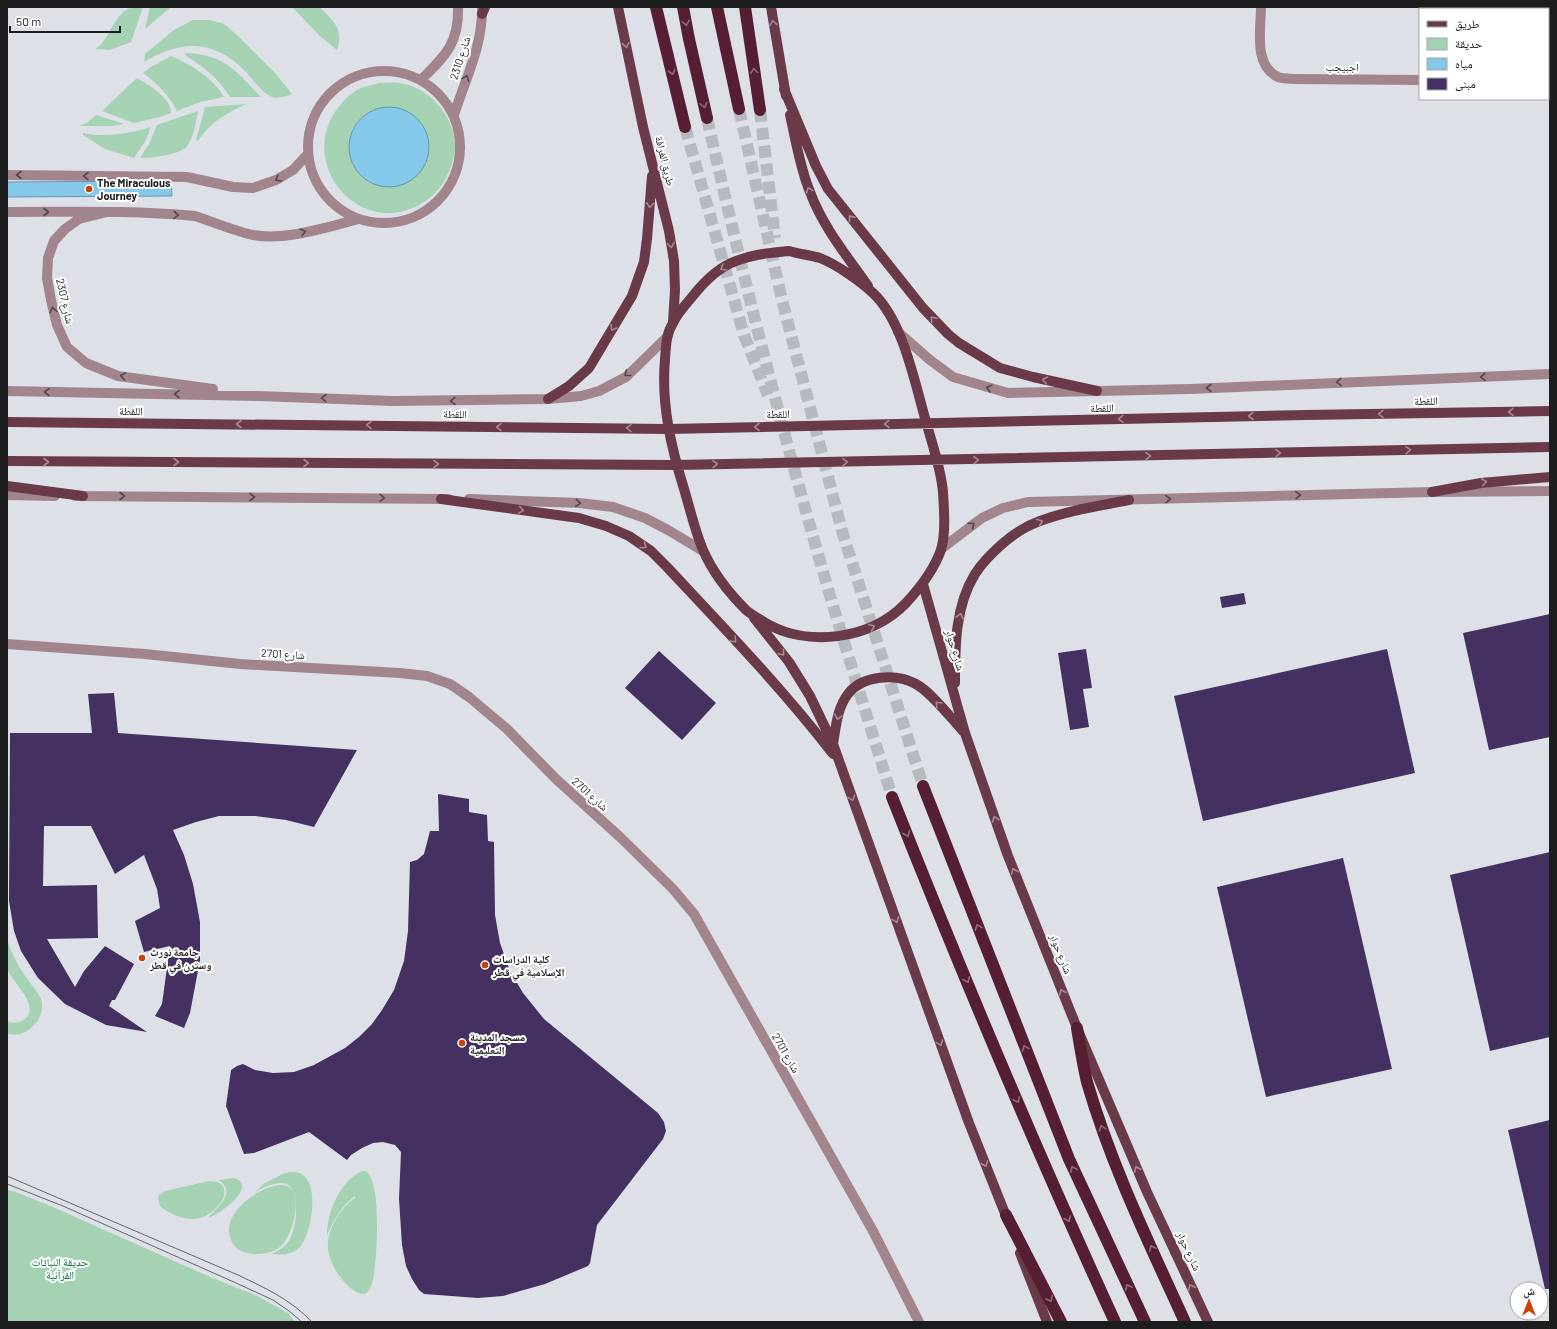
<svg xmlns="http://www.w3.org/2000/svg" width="1557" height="1329" font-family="Barlow,'Noto Naskh Arabic',sans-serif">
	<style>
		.green { fill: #a4d2b2; fill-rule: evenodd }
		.water { fill: #85c9ea; stroke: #6595ad }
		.building { fill: #443161 }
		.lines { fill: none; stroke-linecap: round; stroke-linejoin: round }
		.highway-tunnel { stroke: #b6babf; stroke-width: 12; stroke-dasharray: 12 6; stroke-linecap: butt }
		.minor { stroke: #a2858c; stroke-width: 10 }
		.major { stroke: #6a3a48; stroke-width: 10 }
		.highway { stroke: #551e31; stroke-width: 12 }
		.tram { stroke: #626569; stroke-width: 1 }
		.oneway { stroke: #906d79 }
		.oneway2 { stroke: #a68991 }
		.oneway3 { stroke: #51474b }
		.poi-dot { fill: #c84107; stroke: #fff; stroke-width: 1.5 }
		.labels { text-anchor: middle; stroke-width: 4; stroke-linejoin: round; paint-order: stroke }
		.street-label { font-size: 11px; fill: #1b1d1f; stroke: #fff }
		.poi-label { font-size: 11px; font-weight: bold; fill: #1b1d1f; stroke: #fff; text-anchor: start }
		.park-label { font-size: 11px; fill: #006838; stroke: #fff }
	</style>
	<rect width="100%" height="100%" fill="#dde1e7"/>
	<!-- green -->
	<path class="green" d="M132,7H143L131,42L110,50L96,49C113,35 112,15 132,7Z
		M150,7H171L145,29Z
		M292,7H319C334,21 344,29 337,50L321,37Z
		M193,20H210L224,24L237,35L275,73L292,94C287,96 277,99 272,97C262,93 254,81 247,73C215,39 182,39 144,62L145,54L174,30Z
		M185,53C224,54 236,71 261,97H230C219,79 204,67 186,56Z
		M171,56C192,65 212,77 224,97L200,102L177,111C168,94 158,84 143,73L151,67Z
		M137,78C148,84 172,99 171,113L160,117L134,123L102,111Z
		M379,83C386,83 393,82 400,83C429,87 454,116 455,144C455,155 452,166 447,176C440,191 429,200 415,207C357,234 300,165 335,112C341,103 349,94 359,89C365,86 373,85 379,83ZM389,107L400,109L406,182L396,186H385L375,184L365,179L349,145L352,130L358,121L366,114Z
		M246,104C227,113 210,122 198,141L196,140L205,107Z
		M198,111C196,122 194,135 188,145C182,155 151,158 140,158L149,144L157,125Z
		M96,115L124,124L111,126H79L87,123Z
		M151,127L146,140L134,158L105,149L83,135V133C101,138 133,133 151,127Z
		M7,940C12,955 20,969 29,981C33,988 40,994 42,1002C43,1012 39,1021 32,1027C25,1034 17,1036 7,1034V1021C12,1023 17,1023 22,1021C45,1008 10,981 7,968C5,960 7,949 7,940Z
		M362,1171H366C377,1180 377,1213 377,1227C377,1239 376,1281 369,1290C360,1304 338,1276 334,1267C331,1262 329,1256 328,1250C327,1239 330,1230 335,1221C340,1212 346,1204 355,1198V1196C341,1206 334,1220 327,1235C327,1212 340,1181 362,1171Z
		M285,1173C291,1172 298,1171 303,1175C320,1186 311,1238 298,1249C291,1255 280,1255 271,1254C279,1251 286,1246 290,1239C294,1231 296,1220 296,1212C298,1177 280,1178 255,1192L265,1183Z
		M234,1178L239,1180L242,1184C244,1197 219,1214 208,1218C215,1209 238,1193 219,1180Z
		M209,1181C213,1182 218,1181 221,1184C233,1195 211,1216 200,1218C188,1222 169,1214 160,1206L158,1199L159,1195L165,1191Z
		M279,1185C283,1185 287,1185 291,1188C302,1200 292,1238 280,1247C273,1253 263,1254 254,1254C245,1253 236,1251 232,1242C218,1215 257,1188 279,1185Z
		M7,1190L16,1192L55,1208L208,1276L257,1296L288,1313L295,1322H7Z"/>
	<!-- water -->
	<path class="water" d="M349 147a40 40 0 1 1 80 0a40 40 0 1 1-80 0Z
		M171,181L172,196L7,197V182Z"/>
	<!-- building -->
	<path class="building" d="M1244,593L1246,604L1222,608L1220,597Z
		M1550,614V737L1489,750L1463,633Z
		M1086,649L1092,688L1083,689L1089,727L1070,730L1058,653Z
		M1387,649L1415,773L1203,821L1174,696Z
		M659,651L716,703L682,740L625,688Z
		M114,693L118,733L357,750L314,827L286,820L255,816H219L196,822L173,830L184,855L193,884L200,922V960L190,1013L184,1028L155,1016L162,1004L170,946L144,952L135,921L160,908L157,889L144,855L115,874L91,826H44L43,886L97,885L98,938L47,939L75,987L84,971L105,946L134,964L115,1000H112L109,1006L147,1032L106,1025L65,1004L38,978L21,951L14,931L9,901L10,733H92L88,694Z
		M438,794L469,799V812L487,815L488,841L494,842L495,915L500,943L510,971L523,993L544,1019L658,1113L664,1122L666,1131L663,1139L597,1225L590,1263L588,1266L545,1284L503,1296L478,1298L424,1294L419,1290L412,1279L406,1266L402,1245L399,1199L401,1152L395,1145L383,1142L373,1143L362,1148L351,1155L347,1160L309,1132L254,1153L244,1154L226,1106L231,1070L237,1066L243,1064L255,1070L273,1073L294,1072L314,1065L345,1048L359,1037L372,1024L382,1010L394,990L404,961L408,931L410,862L417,860L424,854L430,831H439Z
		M1550,852V1037L1490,1051L1450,875Z
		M1343,858L1392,1069L1266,1097L1217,887Z
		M1550,1120V1289H1545L1508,1130Z"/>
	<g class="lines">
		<!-- highway-tunnel -->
		<path class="highway-tunnel" d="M739,109L782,300L842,531L923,786
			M760,110L775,238
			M707,118C739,260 774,400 814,540C838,626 866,712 892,797
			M685,127L744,335L768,395"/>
		<!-- minor -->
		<path class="minor" d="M1261,7C1261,29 1253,65 1278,77C1282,79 1289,78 1293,79L1420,80
			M308 147a76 76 0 1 1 152 0a76 76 0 1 1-152 0Z
			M421,80C445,56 459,44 458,7
			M1548,80H1550
			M454,115C465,80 483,45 482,7
			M7,175L187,177L233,187L253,188L276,180L293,170L308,154
			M7,212C70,212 132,210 195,216C214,222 234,231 253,235C286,241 327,227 359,219
			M107,212L79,219L65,229L54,241L48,258L47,278L51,300L57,325L67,347L86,363L118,376L213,389
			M898,332L930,360L953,377L1008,393L1190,389L1550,374
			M7,391L258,396L393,401L548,399L581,396L599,391L626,377L666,338
			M7,495L55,496
			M75,496L449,499
			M469,499L579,503L613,507L645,518L668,530L703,551
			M941,549L982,518L1003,508L1028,502L1432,492L1550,491
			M7,644L145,654L240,664L400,673L427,676L450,684L469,697L507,729L556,779L620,837L673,889L694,914L873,1231L919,1322"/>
		<!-- major -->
		<path class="major" d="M618,7L643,127L669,231L674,261L675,290L673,322
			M771,7L786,96
			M482,14L485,7
			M784,89L816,166L828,189L923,308L948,334L959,343L1000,368L1033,377L1097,391
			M790,115C796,141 800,168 810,192C823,227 847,256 868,286
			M789,251C799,254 810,255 820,258C837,265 859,280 873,293C904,322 915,385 927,425C933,447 941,469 943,492C944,509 946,533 941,550C934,569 920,588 906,603C871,640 807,648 764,622C758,618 752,615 746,610C729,593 713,573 703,550C695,531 690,509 684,489C671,447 661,404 665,359C666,346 666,334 673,323C677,314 685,305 692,297C703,283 719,267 736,261C753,254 771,253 789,251Z
			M548,399L569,386L589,368L632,296L644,262L647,239L652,176
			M7,422L668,429L1306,415L1550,411
			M7,461L676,465L1550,447
			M7,486L83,496
			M1432,492L1481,483L1550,477
			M441,499L579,518L606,526L629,536L651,551L667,567C724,628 782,688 833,754
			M923,584L965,733L1008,856L1077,1028L1147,1192L1208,1322
			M754,618L789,662L810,696L833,744L969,1123L1008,1221
			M955,683C955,647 955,606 975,574C982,563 992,553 1001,545C1012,535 1026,526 1040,521C1069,510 1099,506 1129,500
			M833,744C836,727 837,708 848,694C862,675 896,673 916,684C932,693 950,717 963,731
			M1020,1253L1047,1322"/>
		<!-- highway -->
		<path class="highway" d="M656,7L685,127
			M683,7L689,39L707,118
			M717,7L739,109
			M745,7L760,110
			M923,786L1069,1159L1145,1322
			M892,797C962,974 1036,1150 1115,1322
			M1077,1028C1080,1046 1083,1065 1087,1082C1111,1165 1149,1243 1185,1322
			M1006,1215L1061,1322"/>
		<!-- tram -->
		<path class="tram" d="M7,1176L238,1275C267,1289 290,1299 312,1322
			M7,1184L63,1206L236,1283L273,1300L289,1311L302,1322"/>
	</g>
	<!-- one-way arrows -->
	<defs><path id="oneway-chevron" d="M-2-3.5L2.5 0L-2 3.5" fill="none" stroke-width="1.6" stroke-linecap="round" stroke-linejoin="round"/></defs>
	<g class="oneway">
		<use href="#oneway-chevron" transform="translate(686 23) rotate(80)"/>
		<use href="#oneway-chevron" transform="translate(754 71) rotate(-98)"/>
		<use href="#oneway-chevron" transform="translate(672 72) rotate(76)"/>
		<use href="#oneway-chevron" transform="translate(704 105) rotate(77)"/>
		<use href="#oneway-chevron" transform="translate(907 834) rotate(68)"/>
		<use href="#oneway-chevron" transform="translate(978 927) rotate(-111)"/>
		<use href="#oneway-chevron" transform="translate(967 980) rotate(67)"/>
		<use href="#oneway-chevron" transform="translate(1025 1048) rotate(-111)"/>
		<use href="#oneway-chevron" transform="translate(1017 1100) rotate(67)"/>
		<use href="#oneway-chevron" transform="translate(1102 1128) rotate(-108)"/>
		<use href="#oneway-chevron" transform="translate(1073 1169) rotate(-115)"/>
		<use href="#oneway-chevron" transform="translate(1068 1219) rotate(67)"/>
		<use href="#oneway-chevron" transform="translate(1152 1248) rotate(-114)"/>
		<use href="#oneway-chevron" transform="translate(1128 1287) rotate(-115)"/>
		<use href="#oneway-chevron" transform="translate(1050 1299) rotate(62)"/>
	</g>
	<g class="oneway2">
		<use href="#oneway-chevron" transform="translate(773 23) rotate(-99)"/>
		<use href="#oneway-chevron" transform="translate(626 45) rotate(79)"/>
		<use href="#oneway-chevron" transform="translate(809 190) rotate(-110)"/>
		<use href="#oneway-chevron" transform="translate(650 205) rotate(94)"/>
		<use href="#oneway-chevron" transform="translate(851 218) rotate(-129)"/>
		<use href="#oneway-chevron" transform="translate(671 245) rotate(82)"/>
		<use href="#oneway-chevron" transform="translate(723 268) rotate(149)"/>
		<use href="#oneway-chevron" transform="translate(933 319) rotate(-133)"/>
		<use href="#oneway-chevron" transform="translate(613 328) rotate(121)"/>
		<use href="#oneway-chevron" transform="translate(1045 380) rotate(-168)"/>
		<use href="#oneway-chevron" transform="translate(1511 412) rotate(179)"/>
		<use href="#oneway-chevron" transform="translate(1381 414) rotate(179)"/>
		<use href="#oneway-chevron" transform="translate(1251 416) rotate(179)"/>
		<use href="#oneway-chevron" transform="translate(1121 419) rotate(179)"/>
		<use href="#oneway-chevron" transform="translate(239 424) rotate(-180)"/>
		<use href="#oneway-chevron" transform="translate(887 424) rotate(179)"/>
		<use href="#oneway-chevron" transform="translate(369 425) rotate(-179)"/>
		<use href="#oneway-chevron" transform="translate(499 427) rotate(-179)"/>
		<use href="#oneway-chevron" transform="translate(757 427) rotate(179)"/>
		<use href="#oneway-chevron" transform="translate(629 428) rotate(-179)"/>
		<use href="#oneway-chevron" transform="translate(1408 450) rotate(-1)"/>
		<use href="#oneway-chevron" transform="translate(1278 453) rotate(-1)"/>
		<use href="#oneway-chevron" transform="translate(1148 456) rotate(-1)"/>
		<use href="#oneway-chevron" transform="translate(976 460) rotate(-1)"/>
		<use href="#oneway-chevron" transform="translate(46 462)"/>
		<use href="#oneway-chevron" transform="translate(176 462)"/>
		<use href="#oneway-chevron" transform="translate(845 462) rotate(-1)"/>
		<use href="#oneway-chevron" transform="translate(306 463)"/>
		<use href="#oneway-chevron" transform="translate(436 464)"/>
		<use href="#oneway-chevron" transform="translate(715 464) rotate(-1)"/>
		<use href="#oneway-chevron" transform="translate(1484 482) rotate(-7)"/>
		<use href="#oneway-chevron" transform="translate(521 510) rotate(8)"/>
		<use href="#oneway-chevron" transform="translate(1040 522) rotate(-22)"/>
		<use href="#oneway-chevron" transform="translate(644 546) rotate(34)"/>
		<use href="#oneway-chevron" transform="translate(960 616) rotate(-78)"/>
		<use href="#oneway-chevron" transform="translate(872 627) rotate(-23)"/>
		<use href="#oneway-chevron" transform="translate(734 640) rotate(47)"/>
		<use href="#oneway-chevron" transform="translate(782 653) rotate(51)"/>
		<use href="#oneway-chevron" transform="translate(938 704) rotate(-133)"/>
		<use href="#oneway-chevron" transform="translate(838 717) rotate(103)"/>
		<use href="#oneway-chevron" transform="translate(852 798) rotate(70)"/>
		<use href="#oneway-chevron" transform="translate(995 819) rotate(-109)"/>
		<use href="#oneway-chevron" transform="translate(1014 871) rotate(-112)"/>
		<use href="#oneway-chevron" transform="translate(896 920) rotate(70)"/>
		<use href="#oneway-chevron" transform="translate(1062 992) rotate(-112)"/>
		<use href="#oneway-chevron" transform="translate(940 1043) rotate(70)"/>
		<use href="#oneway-chevron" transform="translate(985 1164) rotate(68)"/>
		<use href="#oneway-chevron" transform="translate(1137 1169) rotate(-113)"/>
		<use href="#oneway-chevron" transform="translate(1191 1287) rotate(-115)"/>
	</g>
	<g class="oneway3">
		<use href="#oneway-chevron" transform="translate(466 78) rotate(-69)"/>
		<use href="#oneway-chevron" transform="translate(19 175) rotate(-180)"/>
		<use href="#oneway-chevron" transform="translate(86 176) rotate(-179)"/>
		<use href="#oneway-chevron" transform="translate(278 179) rotate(150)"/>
		<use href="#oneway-chevron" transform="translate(46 212)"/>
		<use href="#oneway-chevron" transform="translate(176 215) rotate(3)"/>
		<use href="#oneway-chevron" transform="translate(303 232) rotate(-12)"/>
		<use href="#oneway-chevron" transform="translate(53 310) rotate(-104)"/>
		<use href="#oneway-chevron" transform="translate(627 374) rotate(141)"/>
		<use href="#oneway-chevron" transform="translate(123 376) rotate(-170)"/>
		<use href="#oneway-chevron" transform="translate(1483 377) rotate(178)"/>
		<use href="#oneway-chevron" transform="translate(1339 382) rotate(178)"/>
		<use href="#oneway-chevron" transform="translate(989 388) rotate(-164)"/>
		<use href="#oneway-chevron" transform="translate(1209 388) rotate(178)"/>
		<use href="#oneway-chevron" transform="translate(47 392) rotate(-179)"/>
		<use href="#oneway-chevron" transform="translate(177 394) rotate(-179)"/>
		<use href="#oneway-chevron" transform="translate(324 398) rotate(-178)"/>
		<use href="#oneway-chevron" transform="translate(453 401) rotate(179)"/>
		<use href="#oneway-chevron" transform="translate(1298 495) rotate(-2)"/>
		<use href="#oneway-chevron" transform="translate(122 496)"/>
		<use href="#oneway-chevron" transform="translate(252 497)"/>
		<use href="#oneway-chevron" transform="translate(382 498) rotate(1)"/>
		<use href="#oneway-chevron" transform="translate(1168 499) rotate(-2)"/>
		<use href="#oneway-chevron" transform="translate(578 503) rotate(5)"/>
		<use href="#oneway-chevron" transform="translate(972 525) rotate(-37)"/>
	</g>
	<!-- markers -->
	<g class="poi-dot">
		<circle cx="89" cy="189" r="4"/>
		<circle cx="142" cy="958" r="4"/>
		<circle cx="485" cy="965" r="4"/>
		<circle cx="462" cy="1043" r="4"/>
	</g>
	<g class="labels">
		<!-- street labels -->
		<g class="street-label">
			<text transform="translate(460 58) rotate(-72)" y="4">شارع 2310</text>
			<text x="1342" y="71">اجبيجب</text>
			<text transform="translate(665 161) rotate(76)" y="4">طريق الغرافة</text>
			<text transform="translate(65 301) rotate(77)" y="4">شارع 2307</text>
			<text transform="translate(1426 401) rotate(-1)" y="4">اللقطة</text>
			<text transform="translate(1102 408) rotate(-1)" y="4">اللقطة</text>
			<text x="131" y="415">اللقطة</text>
			<text transform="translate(455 414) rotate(1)" y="4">اللقطة</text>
			<text transform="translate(778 414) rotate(-1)" y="4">اللقطة</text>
			<text transform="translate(955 650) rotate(73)" y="4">شارع حوار</text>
			<text transform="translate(283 654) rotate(3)" y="4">شارع 2701</text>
			<text transform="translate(590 794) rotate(42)" y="4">شارع 2701</text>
			<text transform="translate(1061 954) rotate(68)" y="4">شارع حوار</text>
			<text transform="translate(786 1053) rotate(60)" y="4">شارع 2701</text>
			<text transform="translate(1189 1251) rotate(65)" y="4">شارع حوار</text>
		</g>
		<!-- poi labels -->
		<g class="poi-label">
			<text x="97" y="187">The Miraculous<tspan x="97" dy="13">Journey</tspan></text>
			<text x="150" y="956">جامعة نورث<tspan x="150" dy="13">وسترن في قطر</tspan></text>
			<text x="493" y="963">كلية الدراسات<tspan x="493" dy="13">الإسلامية في قطر</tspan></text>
			<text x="470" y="1041">مسجد المدينة<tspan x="470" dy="13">التعليمية</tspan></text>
		</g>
		<!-- park labels -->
		<g class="park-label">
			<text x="60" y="1266">حديقة النباتات<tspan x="60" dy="13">القرآنية</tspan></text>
		</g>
	</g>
	<!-- border -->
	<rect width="1557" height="1329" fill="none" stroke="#1b1d1f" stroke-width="16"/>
	<!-- legend -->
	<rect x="1419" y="8" width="130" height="92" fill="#ffffff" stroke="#a4a5a5"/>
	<rect x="1427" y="21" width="20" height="6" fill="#6a3a48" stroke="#a4a5a5"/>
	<text x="1455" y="28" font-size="12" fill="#1b1d1f">طريق</text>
	<rect x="1427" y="38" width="20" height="12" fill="#a4d2b2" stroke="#a4a5a5"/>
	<text x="1455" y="48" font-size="12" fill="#1b1d1f">حديقة</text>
	<rect x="1427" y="58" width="20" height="12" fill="#85c9ea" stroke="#a4a5a5"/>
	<text x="1455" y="68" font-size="12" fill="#1b1d1f">مياه</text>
	<rect x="1427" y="78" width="20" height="12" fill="#443161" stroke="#a4a5a5"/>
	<text x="1455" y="88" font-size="12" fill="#1b1d1f">مبنى</text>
	<!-- north arrow -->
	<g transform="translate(1529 1301)"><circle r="19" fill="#ffffff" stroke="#a4a5a5"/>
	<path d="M0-3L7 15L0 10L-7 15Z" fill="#c84107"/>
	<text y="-6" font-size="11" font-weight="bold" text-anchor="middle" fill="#1b1d1f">ش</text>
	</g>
	<!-- scale -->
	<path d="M10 26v6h110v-6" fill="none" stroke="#1b1d1f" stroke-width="2"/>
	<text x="16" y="26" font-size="12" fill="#1b1d1f" stroke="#ffffff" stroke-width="3" paint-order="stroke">50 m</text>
</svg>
